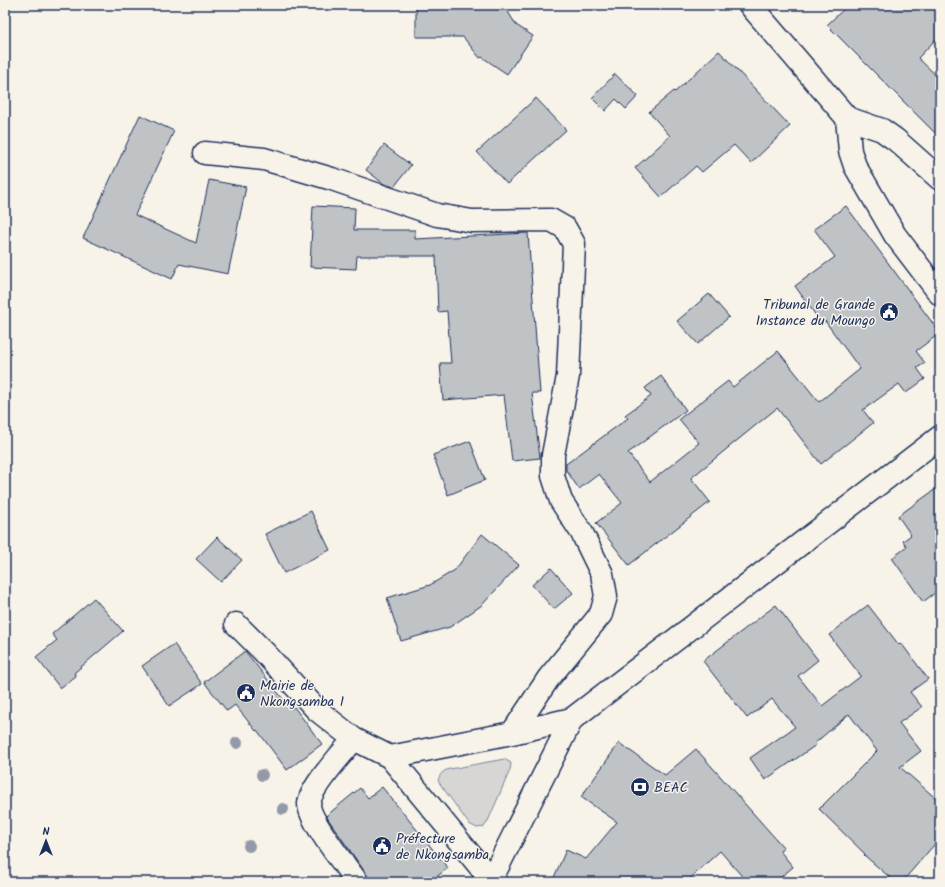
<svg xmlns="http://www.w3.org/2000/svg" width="945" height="887" font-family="Kalam,sans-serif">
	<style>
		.green { fill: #d7d6d4; stroke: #798299 }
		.building { fill: #c0c3c5; stroke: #1b2f5e }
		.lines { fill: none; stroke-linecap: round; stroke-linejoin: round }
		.street-casing { stroke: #1b2f5e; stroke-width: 25 }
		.street { stroke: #f7f3e8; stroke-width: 22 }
		.tree { fill: #9399a9 }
		.labels { text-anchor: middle; stroke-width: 3; stroke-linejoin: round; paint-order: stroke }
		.poi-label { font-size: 14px; fill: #1b2f5e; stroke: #f7f3e8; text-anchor: start }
	</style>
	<rect width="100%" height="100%" fill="#f7f3e8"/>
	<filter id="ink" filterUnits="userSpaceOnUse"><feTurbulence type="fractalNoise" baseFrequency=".025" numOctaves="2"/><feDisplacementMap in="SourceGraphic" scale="8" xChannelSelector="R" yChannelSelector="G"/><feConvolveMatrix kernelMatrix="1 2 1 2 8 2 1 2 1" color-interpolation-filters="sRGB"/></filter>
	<g filter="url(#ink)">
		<!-- green -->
		<path class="green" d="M504,759L511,763L510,770L488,821L484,827L477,828L469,824L438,781C440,774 442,771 450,769Z"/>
		<!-- building -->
		<path class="building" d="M416,5H504L516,25L533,36L507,74L482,57L480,58L463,37H416Z
			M848,5H940V35L918,58L940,79V138L827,25Z
			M719,51L790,126L751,163L734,145L702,172L696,166L661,197L635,168L670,136L649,112L674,91L675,92Z
			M615,74L638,96L626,109L616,99L605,111L592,98Z
			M536,98L566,130L507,184L477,152Z
			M140,115L174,131L135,215L196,243L209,180L246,187L228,274L179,264L172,279L83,238Z
			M384,145L411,165L394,187L384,184L366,170Z
			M313,206L355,208L354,230H415V239L528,233L540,393H532L540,458L512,461L504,395L443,400L440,363H451L447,311L438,312L436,256H357L356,269L310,267Z
			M846,206L940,333L916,351L925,363L917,368L925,379L906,393L899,384L863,410L873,423L821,464L777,408L691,478L710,502L629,565L596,523L622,503L599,474L579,489L566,470V464L628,418L625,415L651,396L645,388L661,376L686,410L628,453L650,482L699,443L679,419L728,381L733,387L778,351L819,402L860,369L825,321L822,324L795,286L835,257L814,229Z
			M709,294L729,317L698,344L677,321Z
			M470,441L485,480L448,495L433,455Z
			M940,486V589L923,602L892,558L907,547L903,541L911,535L898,516Z
			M311,511L330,550L284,573L265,534Z
			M482,534L519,565L482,605L450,627L401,641L387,598L430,585L455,570Z
			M217,537L242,560L221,582L196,559Z
			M551,568L573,593L554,609L532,585Z
			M94,598L123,631L74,673L76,676L60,688L36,657L57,640L52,634Z
			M776,605L818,660L798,676L822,706L861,676L829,635L868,605L899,645L901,643L928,679L910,692L922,707L899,723L921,751L900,767L940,802V838L902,882H895L864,855L865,854L819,809L877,751L849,714L815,743L816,745L765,780L750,758L795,727L772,699L747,718L703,661Z
			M174,644L202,684L169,706L142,666Z
			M245,651L291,709L294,707L322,744L287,770L257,730L256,731L235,705L227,711L204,682Z
			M619,743L665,775L696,749L784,848L780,851L793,867L775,882H747L720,851L686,882H552L566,850L586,859L617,822L581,797Z
			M382,787L448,868L430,882H369L367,875L326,816L360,788L368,798Z"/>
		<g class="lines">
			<!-- street casing -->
			<g class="street-casing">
				<path id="street" d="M750,5L847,118L882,130L896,140L940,179
					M847,118L850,151L855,166L895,235L940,294
					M205,153L264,159L332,179L437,215L472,221L551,220L565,228L574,244L568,376L553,455V476L561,501L582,533L602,574L606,596L601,614L548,679L512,733
					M236,624L264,652L317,710L354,739L390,757L491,880
					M354,739C343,753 310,787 309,804C309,821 346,866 357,882
					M390,757L512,733L572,719L940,437
					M490,882L572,719"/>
			</g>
			<!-- street -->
			<use href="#street" class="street"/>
		</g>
		<!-- trees -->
		<g class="tree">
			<circle cx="237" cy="743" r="6"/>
			<circle cx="262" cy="775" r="6"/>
			<circle cx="283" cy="809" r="6"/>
			<circle cx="249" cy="846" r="6"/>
		</g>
	</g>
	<!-- icons -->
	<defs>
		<g id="civic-disc" transform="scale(1)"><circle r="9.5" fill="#1b2f5e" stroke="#f7f3e8"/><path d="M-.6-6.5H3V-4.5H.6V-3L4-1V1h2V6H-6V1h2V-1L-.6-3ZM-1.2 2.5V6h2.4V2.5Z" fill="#fff"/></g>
		<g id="bank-disc" transform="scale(1)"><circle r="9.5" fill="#1b2f5e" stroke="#f7f3e8"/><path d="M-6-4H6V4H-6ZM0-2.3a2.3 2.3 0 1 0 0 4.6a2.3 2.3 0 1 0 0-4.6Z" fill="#fff"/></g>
	</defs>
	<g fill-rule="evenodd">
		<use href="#civic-disc" x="889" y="312"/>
		<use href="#civic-disc" x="246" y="693"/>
		<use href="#bank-disc" x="640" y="787"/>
		<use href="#civic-disc" x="382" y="846"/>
	</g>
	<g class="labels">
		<!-- poi labels -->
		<g class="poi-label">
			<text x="875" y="309" text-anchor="end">Tribunal de Grande<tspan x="875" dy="16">Instance du Moungo</tspan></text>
			<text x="260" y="690">Mairie de<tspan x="260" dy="16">Nkongsamba I</tspan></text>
			<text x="654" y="792">BEAC</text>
			<text x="396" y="843">Préfecture<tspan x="396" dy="16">de Nkongsamba</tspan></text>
		</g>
	</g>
	<!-- margin -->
	<rect width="945" height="887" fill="none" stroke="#f7f3e8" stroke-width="20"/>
	<rect x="10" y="10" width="925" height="867" fill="none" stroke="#1b2f5e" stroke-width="1.5" filter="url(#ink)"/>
	<!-- north arrow -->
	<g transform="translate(46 841)" stroke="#f7f3e8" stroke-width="3" paint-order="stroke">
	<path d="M0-3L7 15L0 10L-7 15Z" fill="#1b2f5e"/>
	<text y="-6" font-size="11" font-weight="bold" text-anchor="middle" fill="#1b2f5e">N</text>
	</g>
</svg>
